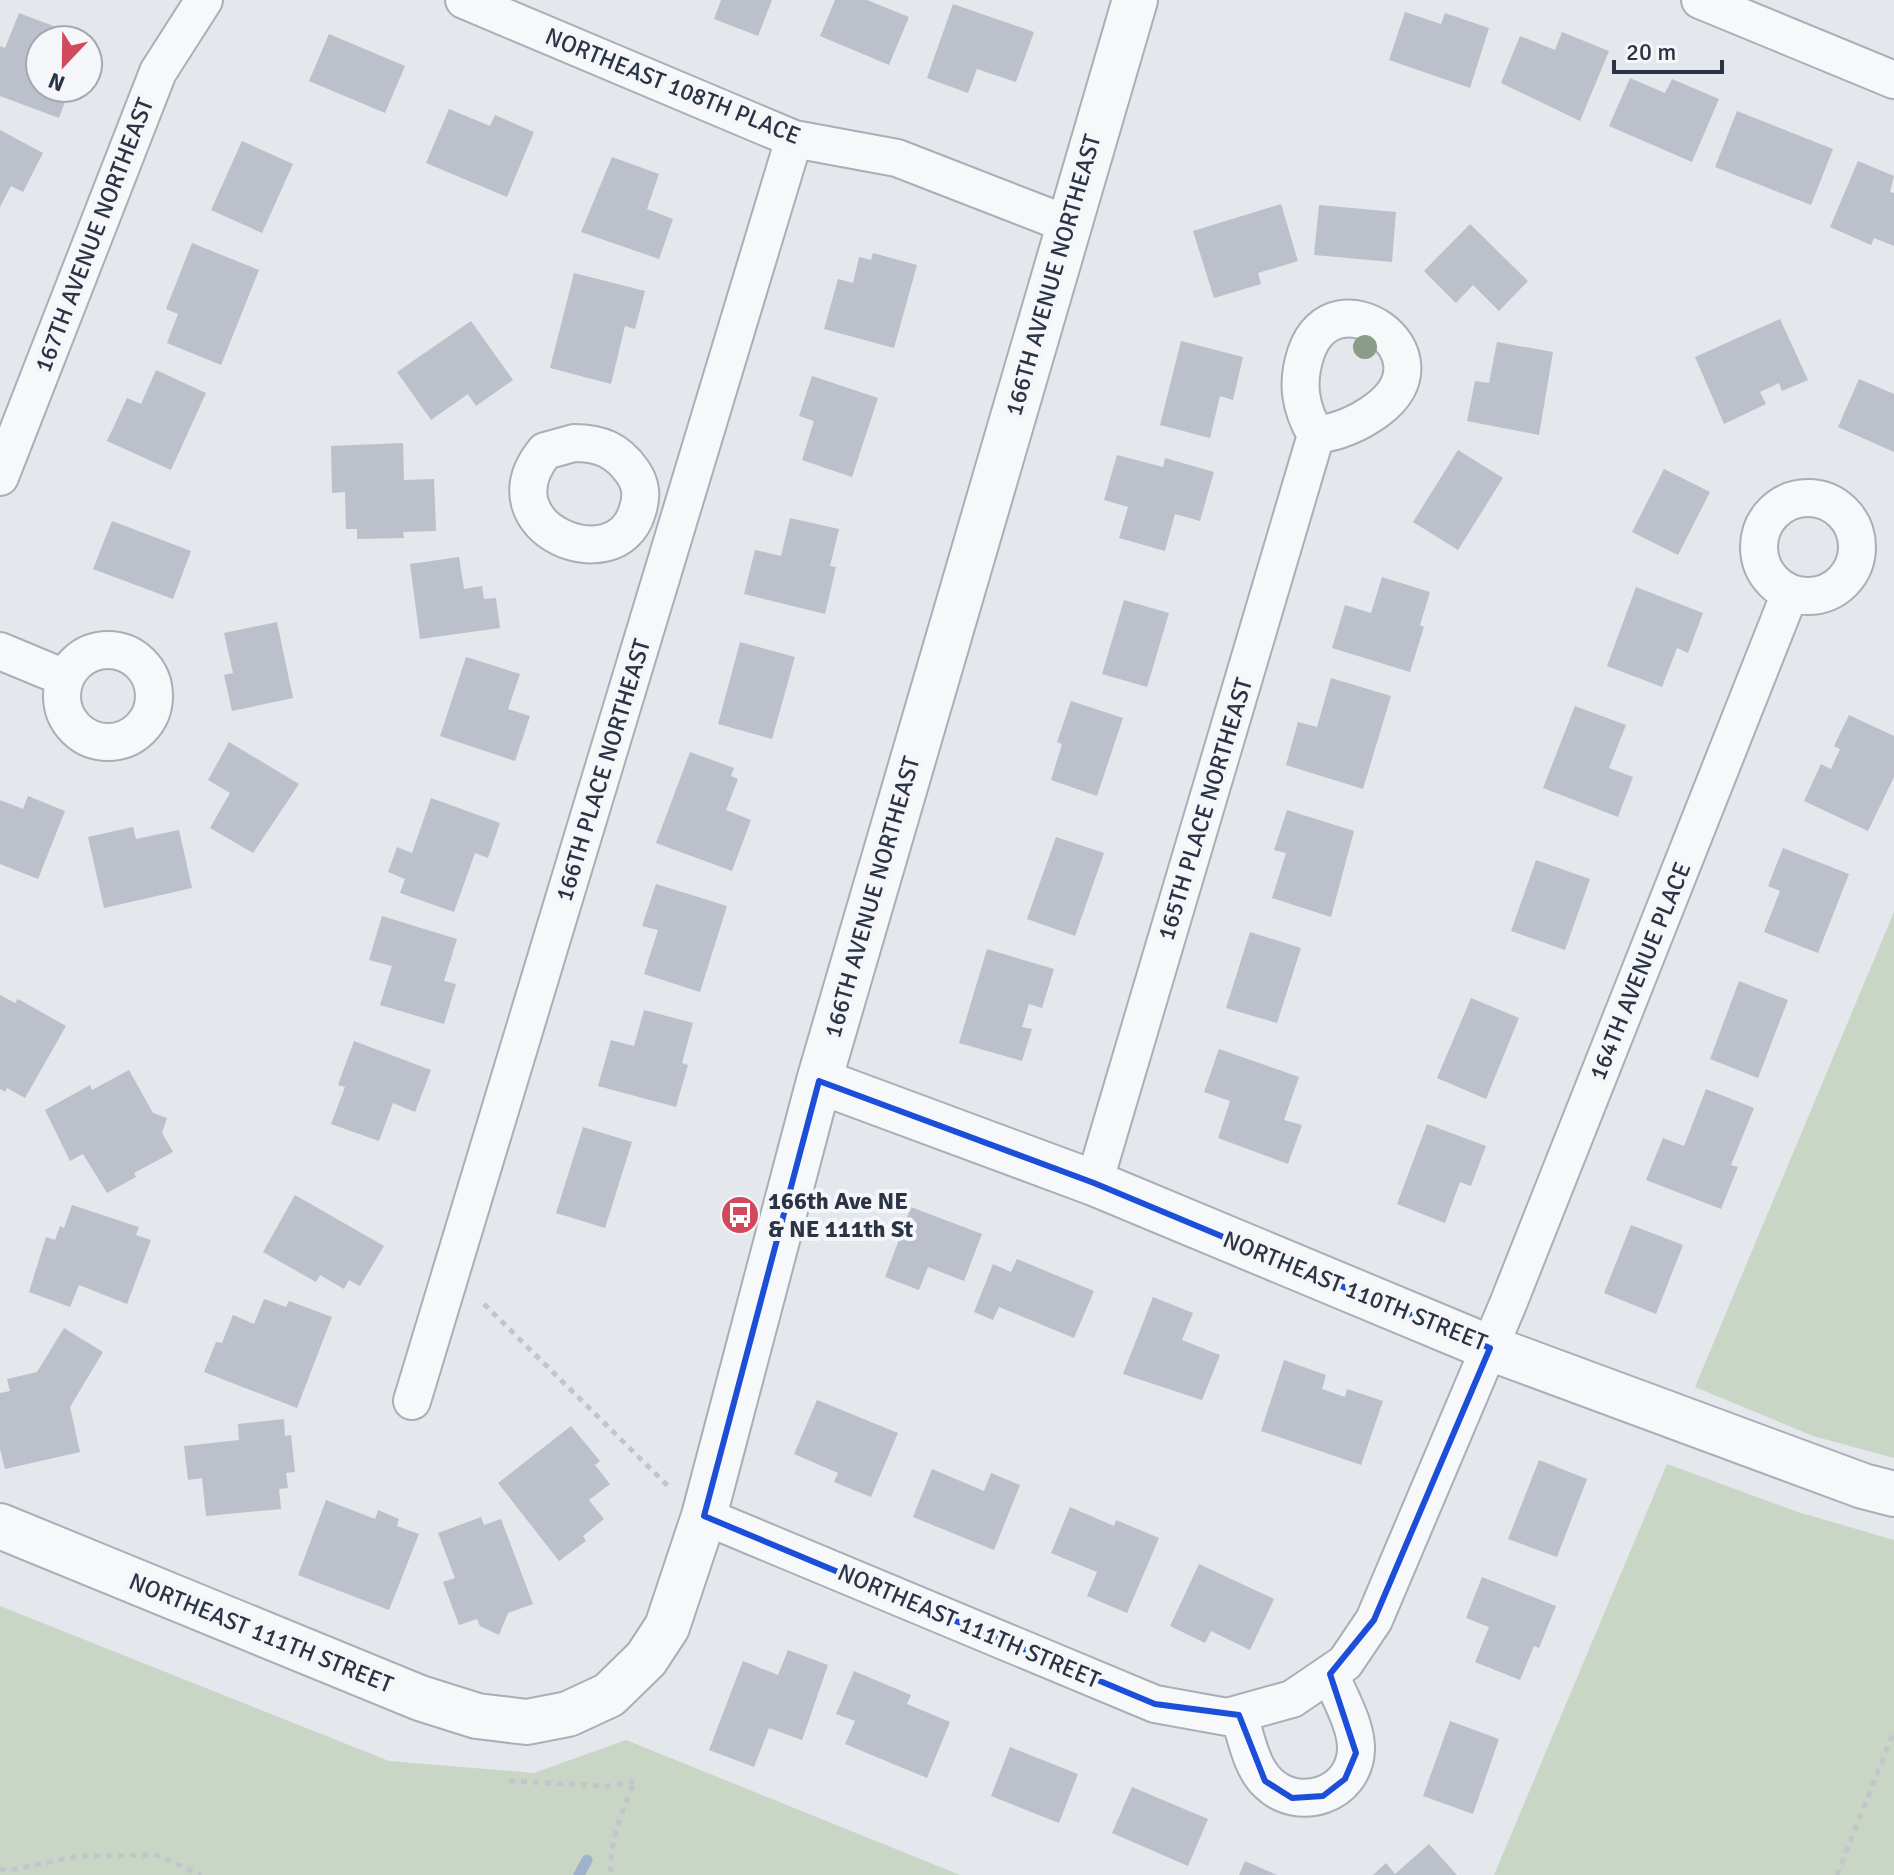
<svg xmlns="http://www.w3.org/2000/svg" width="1894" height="1875" font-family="Signika,sans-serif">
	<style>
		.green { fill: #c9d6c5 }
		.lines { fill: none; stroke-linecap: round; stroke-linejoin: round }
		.stream { stroke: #9fb4cc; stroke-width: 11 }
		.building { fill: #bbc0ca }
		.minor-casing { stroke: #a9aeb7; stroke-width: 40 }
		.tertiary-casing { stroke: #a9aeb7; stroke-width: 48 }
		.path { stroke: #c2c5cb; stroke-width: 5; stroke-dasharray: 6 6; stroke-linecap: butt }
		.minor { stroke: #f7f8fa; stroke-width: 36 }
		.tertiary { stroke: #f7f8fa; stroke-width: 44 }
		.tree { fill: #899d89 }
		.marked { fill: none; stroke: #1d4ed8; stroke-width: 6; stroke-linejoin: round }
		.labels { text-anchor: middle; stroke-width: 8; stroke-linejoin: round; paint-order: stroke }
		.street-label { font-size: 24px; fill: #2b3445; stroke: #f4f6f9 }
		.poi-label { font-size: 24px; font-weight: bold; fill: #2b3445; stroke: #f4f6f9; text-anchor: start }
	</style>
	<rect width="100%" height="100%" fill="#e4e7ec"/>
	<!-- green -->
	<path class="green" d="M1894,912V1458L1813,1436L1695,1387Z
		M1667,1464L1798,1512L1894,1540V1875H1494Z
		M0,1606L389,1761L534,1773L626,1740L960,1875H0Z"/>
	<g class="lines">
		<!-- stream -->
		<path class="stream" d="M579,1875L587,1860"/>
	</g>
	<!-- building -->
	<path class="building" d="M721,0H772L758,36L714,19Z
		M835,0H867L909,17L889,65L820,36Z
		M953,4L1034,32L1016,82L977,69L968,93L927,78Z
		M1405,12L1441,24L1445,13L1489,28L1470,88L1389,60Z
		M19,13L64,30L61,40H40V88H70L59,118L0,96V46L5,48Z
		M1562,32L1609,51L1580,121L1501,83L1520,36L1555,50Z
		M329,34L405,66L385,113L309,81Z
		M1630,78L1665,93L1672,79L1719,99L1692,162L1609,126Z
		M449,109L490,126L495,115L534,132L507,197L426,163Z
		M1737,111L1833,149L1811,205L1715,167Z
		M0,130L43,153L23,192L11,186L0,207Z
		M242,141L293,164L262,233L211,210Z
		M612,157L659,174L647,209L673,219L659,259L581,232Z
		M1858,161L1894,176L1890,192L1894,193V246L1874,238L1871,245L1830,227Z
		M1281,204L1298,261L1258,273L1261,284L1214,298L1193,231Z
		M1319,205L1396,212L1392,262L1314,255Z
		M1470,224L1528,281L1499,311L1473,285L1456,303L1424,271Z
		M192,243L259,270L221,365L167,343L178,314L166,309Z
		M873,253L917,265L894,348L824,329L838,279L853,283L859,257L871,260Z
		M574,273L645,291L635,329L625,326L611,384L550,368Z
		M1780,319L1808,380L1782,391L1779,383L1760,392L1766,404L1724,424L1695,357Z
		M471,321L513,380L476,406L468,394L431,420L397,372Z
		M1181,341L1243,357L1233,400L1220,396L1210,438L1160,425Z
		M1497,342L1553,352L1539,435L1467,421L1475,381L1489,383Z
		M156,370L206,393L171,470L107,441L127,398L141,404Z
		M812,376L878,398L852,477L802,460L814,421L799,416Z
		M1859,379L1894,394V452L1838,427Z
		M403,443L404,480L434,479L436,531L403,532L404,538L357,539V529H346L345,492L332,493L331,446Z
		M1458,450L1503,478L1458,550L1413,522Z
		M1117,455L1163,467L1165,458L1214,472L1200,521L1175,514L1165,551L1119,538L1128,507L1104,500Z
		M1664,469L1710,492L1678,555L1632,532Z
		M790,518L839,529L830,566L836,567L825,614L744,594L755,550L781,556Z
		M112,521L191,551L173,599L93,569Z
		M459,557L464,589L482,586L484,599L496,598L500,628L420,639L410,564Z
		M1382,577L1430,592L1420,625L1424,627L1410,672L1332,648L1345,605L1371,613Z
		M1636,587L1703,613L1688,653L1677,648L1662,687L1607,666Z
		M1124,600L1169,613L1147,687L1102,674Z
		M277,622L293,698L232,711L224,675L233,673L224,633Z
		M740,642L795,657L772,739L718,724Z
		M466,657L520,674L508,709L530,716L515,761L440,736Z
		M1331,678L1391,696L1363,789L1286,765L1298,722L1317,727Z
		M1071,701L1123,718L1097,796L1051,780L1062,744L1057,742Z
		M1575,706L1626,725L1609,768L1633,777L1618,817L1543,788Z
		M1849,715L1894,736V777L1868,831L1804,801L1821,764L1831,769L1840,749L1834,746Z
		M229,742L299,784L253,853L210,828L230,793L208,780Z
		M690,752L734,768L731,776L738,779L726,810L751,820L732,871L656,843Z
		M28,796L65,811L38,879L0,864V800L23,809Z
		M431,798L500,823L488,858L475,853L454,912L400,893L405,879L388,872L397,847L412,853Z
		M1287,810L1354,831L1331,917L1272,898L1286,853L1274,850Z
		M133,827L136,839L179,830L192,888L104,908L88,837Z
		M1056,837L1104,853L1075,936L1027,919Z
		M1783,848L1849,874L1818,953L1764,932L1780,891L1768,886Z
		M1536,860L1590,879L1565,950L1511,931Z
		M656,884L727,906L700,992L644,974L658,930L642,926Z
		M382,916L457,939L444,981L456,984L444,1024L380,1005L392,966L369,960Z
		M1250,932L1301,948L1277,1023L1226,1008Z
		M987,949L1054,969L1042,1008L1029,1004L1022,1027L1032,1029L1022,1061L959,1043Z
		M1739,981L1788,1000L1758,1078L1710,1059Z
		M0,995L15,1003L18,999L66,1026L25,1098L7,1088L5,1092L0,1089Z
		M1471,998L1519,1018L1486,1099L1437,1078Z
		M644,1010L693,1023L682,1063L688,1065L676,1107L598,1086L611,1040L634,1046Z
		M354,1041L431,1070L415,1112L393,1103L379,1141L331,1124L345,1087L338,1085Z
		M1219,1049L1299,1077L1284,1120L1302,1125L1288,1164L1218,1138L1230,1101L1204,1092Z
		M129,1070L153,1113L167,1118L162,1133L173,1152L134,1173L136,1177L107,1193L83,1154L70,1161L45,1110L90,1085L92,1090Z
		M1706,1089L1754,1108L1731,1165L1738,1167L1721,1209L1646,1180L1663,1138L1684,1146Z
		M1427,1124L1486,1146L1471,1186L1460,1182L1445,1223L1397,1204Z
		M583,1127L632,1142L605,1228L556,1213Z
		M295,1195L384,1246L360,1286L349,1280L344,1289L320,1275L316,1282L263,1252Z
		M72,1205L139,1227L136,1235L151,1240L127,1304L79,1285L70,1307L29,1292L46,1237L55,1240L60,1226L64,1228Z
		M911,1207L982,1234L964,1281L928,1267L919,1290L885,1277Z
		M1631,1225L1683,1245L1656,1314L1604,1293Z
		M1017,1259L1094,1291L1074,1338L999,1307L993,1320L974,1312L993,1264L1011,1272Z
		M1153,1297L1193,1313L1182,1340L1220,1355L1202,1400L1123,1374Z
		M264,1299L286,1307L289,1301L332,1317L297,1408L204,1372L216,1342L222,1343L233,1315L254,1324Z
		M64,1328L103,1352L70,1407L80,1452L5,1469L0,1449V1393L10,1391L7,1379L37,1372Z
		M1284,1360L1326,1375L1322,1389L1345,1397L1347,1389L1383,1401L1361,1465L1261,1431Z
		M817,1400L898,1433L871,1497L834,1482L838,1473L794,1454Z
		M284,1419L285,1436L291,1435L295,1472L286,1473L288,1488L279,1489L281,1509L206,1516L202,1478L188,1480L184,1446L239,1440L238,1424Z
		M571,1426L600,1461L595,1465L610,1484L589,1500L604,1519L583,1536L586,1541L559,1561L498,1483Z
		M1539,1460L1587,1479L1557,1557L1508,1539Z
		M932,1469L984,1491L991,1473L1020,1485L994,1550L913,1517Z
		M326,1500L375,1519L378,1510L399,1519L397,1526L419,1534L389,1610L298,1575Z
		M1070,1507L1114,1526L1116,1520L1159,1538L1127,1613L1087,1596L1097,1572L1051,1553Z
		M481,1517L484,1525L501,1519L533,1604L508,1613L499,1635L480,1626L477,1619L459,1625L443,1582L455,1578L438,1533Z
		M1199,1564L1274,1599L1250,1650L1211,1631L1205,1643L1170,1626Z
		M1482,1577L1556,1606L1539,1648L1534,1646L1520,1680L1475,1662L1489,1627L1466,1618Z
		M788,1650L828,1665L802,1740L769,1728L754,1767L709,1750L743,1661L778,1675Z
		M854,1671L911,1695L907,1704L950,1722L927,1778L845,1744L855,1721L836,1714Z
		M1450,1721L1499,1739L1473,1814L1423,1796Z
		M1010,1747L1078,1774L1059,1823L991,1796Z
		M1132,1787L1208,1819L1188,1866L1112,1833Z
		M1429,1844L1457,1875H1373L1386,1863L1395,1874Z
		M1245,1861L1277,1875H1239Z"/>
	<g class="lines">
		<!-- minor casing -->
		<g class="minor-casing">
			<path id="minor" d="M464,0L794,139L897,158L1067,224
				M1700,0L1894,80
				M574,443C600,443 617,450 632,471C642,485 642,497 637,512C616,582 482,528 545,451Z
				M0,477L158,72L204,0
				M1759 547a49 49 0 1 1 98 0a49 49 0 1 1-98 0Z
				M62 696a46 46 0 1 1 92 0a46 46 0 1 1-92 0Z
				M0,651L65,678
				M1094,1183L1316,435C1300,408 1296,383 1306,353C1334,271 1454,354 1377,410C1358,424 1339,432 1316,435
				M412,1401L794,139
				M704,1516L1155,1704L1227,1717L1292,1699L1345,1663L1374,1620L1508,1304L1790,593
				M1239,1715C1246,1737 1251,1767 1268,1783C1299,1813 1354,1795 1356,1750C1357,1726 1339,1696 1330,1674"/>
		</g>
		<!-- tertiary casing -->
		<g class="tertiary-casing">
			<path id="tertiary" d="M819,1081L1094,1183L1490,1348L1863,1486L1894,1494
				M0,1526L420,1698L477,1716L527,1722L568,1714L609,1695L646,1659L667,1627L704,1516L819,1081L1135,0"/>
		</g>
		<!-- path -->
		<path class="path" d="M484,1304L669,1487
			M509,1781L607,1786L635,1781C623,1809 608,1844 611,1875
			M0,1869L6,1871L79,1856L157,1855L201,1875
			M1837,1875L1894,1731"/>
		<!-- minor -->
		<use href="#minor" class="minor"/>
		<!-- tertiary -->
		<use href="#tertiary" class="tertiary"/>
	</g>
	<!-- trees -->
	<circle class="tree" cx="1365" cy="347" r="12"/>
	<!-- marked area -->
	<path class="marked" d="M819,1081L1094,1183L1490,1348L1374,1620L1330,1674L1356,1753L1345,1779L1323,1796L1292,1798L1265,1781L1239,1715L1155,1704L704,1516Z"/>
	<!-- icons -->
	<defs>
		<g id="bus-disc" transform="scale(2)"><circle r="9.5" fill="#d1495b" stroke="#f4f6f9"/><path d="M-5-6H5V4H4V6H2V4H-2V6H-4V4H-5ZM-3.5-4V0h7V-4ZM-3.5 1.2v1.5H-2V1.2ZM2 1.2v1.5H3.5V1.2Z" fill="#fff"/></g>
	</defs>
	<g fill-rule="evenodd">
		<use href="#bus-disc" x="740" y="1215"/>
	</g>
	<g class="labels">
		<!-- street labels -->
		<g class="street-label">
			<text transform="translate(673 86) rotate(22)" y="8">NORTHEAST 108TH PLACE</text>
			<text transform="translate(94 235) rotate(-69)" y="8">167TH AVENUE NORTHEAST</text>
			<text transform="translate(1053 275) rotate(-74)" y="8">166TH AVENUE NORTHEAST</text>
			<text transform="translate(603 770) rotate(-73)" y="8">166TH PLACE NORTHEAST</text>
			<text transform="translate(1205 809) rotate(-73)" y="8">165TH PLACE NORTHEAST</text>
			<text transform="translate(872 897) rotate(-74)" y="8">166TH AVENUE NORTHEAST</text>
			<text transform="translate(1640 971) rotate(-68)" y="8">164TH AVENUE PLACE</text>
			<text transform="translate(1355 1291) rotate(22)" y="8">NORTHEAST 110TH STREET</text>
			<text transform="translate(969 1626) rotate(23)" y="8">NORTHEAST 111TH STREET</text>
			<text transform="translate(261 1633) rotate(22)" y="8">NORTHEAST 111TH STREET</text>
		</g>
		<!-- poi labels -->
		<g class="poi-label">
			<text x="768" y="1209">166th Ave NE<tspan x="768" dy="28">&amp; NE 111th St</tspan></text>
		</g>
	</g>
	<!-- north arrow -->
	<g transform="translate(64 64) rotate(202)"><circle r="38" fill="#f4f6f9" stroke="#a4a8b1" stroke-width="2"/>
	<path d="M0-6L14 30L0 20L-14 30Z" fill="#d1495b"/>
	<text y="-12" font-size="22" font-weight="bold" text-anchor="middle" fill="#2b3445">N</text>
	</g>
	<!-- scale -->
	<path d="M1614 60v12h108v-12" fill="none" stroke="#2b3445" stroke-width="4"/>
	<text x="1626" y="60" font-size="24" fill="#2b3445" stroke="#f4f6f9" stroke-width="6" paint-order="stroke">20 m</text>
</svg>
